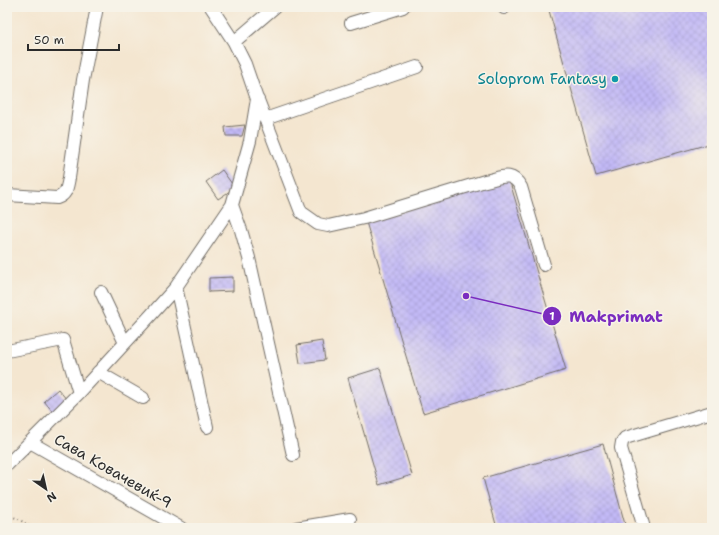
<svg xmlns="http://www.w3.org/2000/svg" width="719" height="535" font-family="'Shantell Sans',sans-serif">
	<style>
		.building { fill: url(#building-cross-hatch) }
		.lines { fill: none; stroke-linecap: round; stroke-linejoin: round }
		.minor-casing { stroke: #716c65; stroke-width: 14 }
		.path { stroke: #716c65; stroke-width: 2; stroke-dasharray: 1 3; stroke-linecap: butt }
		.minor { stroke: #fff; stroke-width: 12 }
		.culture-dot { fill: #0f9aa8; stroke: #f7f3e8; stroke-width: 1.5 }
		.labels { text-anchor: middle; stroke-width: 3; stroke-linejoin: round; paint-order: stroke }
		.culture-label { font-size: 15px; fill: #0d838f; stroke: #f7f3e8; text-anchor: end }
		.street-label { font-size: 15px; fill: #2b2b2b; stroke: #f7f3e8 }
		.leader { fill: none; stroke: #7b2cbf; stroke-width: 1.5 }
		.callout-dot { fill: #7b2cbf; stroke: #f7f3e8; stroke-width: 1.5 }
		.mark-label { font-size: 12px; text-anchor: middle; font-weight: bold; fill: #fff }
		.callout-label { font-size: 16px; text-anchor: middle; font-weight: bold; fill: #7b2cbf; stroke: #f7f3e8; stroke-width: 3; stroke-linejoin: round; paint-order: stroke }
	</style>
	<defs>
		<pattern id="building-cross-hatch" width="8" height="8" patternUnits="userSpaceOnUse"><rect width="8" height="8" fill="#c2b9f6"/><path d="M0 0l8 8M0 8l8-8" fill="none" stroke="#a79fd3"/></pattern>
	</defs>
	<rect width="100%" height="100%" fill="#f7f3e8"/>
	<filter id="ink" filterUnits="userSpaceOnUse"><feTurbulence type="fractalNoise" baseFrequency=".025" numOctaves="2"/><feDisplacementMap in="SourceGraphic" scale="8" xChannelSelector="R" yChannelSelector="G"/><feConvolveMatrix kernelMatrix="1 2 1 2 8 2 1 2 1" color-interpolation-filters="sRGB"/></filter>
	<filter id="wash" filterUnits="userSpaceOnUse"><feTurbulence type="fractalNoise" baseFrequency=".012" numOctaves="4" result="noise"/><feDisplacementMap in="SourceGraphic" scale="16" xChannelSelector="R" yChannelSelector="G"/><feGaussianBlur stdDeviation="0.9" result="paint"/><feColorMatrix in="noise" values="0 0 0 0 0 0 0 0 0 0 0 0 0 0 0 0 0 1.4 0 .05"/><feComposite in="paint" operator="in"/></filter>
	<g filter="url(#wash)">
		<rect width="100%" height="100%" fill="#f4e6d0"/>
		<g id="blocks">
			<!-- building -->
			<path class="building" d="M548,7H708L712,22V143L596,176Z
				M245,125L242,136H226L225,127Z
				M222,170L232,184L230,191L218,199L206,182Z
				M509,179L566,370L423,413L366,222Z
				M233,277V291L209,292V278Z
				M322,341L325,360L300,363L297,345Z
				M380,368L412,475L379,485L348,378Z
				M58,389L67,400L53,412L44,401Z
				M603,444L626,528H497L483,478Z"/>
		</g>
	</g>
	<g filter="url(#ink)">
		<use href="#blocks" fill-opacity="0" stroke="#716c65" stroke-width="1"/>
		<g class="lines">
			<!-- minor casing -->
			<g class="minor-casing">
				<path id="minor" d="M504,7V8
					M351,23L403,7
					M234,42L275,7
					M258,100L301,212L318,224L328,226L364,218L485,181C501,178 511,170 521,187L544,265
					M265,119L417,67
					M7,195L57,198C67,195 67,187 69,178L83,80L97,7
					M232,205L241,230L249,258L293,455
					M176,287L207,427
					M101,292L125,343
					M7,351L63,340L79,393
					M98,372L143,398
					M30,442L181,528
					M7,465L79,393L151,315L176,287L232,205L250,141L257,99L245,64L234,42L211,7
					M296,528L350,519
					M644,528L621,448L622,442L625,438L712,412"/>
			</g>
			<!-- path -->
			<path class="path" d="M7,514L20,520L32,528"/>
			<!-- minor -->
			<use href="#minor" class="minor"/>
		</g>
	</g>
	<!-- markers -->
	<circle class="culture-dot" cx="615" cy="79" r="4"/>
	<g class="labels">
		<!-- culture labels -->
		<g class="culture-label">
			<text x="607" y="84">Soloprom Fantasy</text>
		</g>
		<!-- street labels -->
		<g class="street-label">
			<text transform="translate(113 471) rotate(30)" y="5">Сава Ковачевиќ-9</text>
		</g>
	</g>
	<!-- callouts -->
	<path class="leader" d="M466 296L552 316"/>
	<g class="callout-dot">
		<circle cx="466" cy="296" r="4"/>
		<circle cx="552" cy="316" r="10"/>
	</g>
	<g class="mark-label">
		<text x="552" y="320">1</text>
	</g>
	<g class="callout-label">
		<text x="616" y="322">Makprimat</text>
	</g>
	<!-- margin -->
	<rect width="719" height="535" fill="none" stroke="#f7f3e8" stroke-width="24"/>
	<!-- north arrow -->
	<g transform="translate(46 489) rotate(146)" stroke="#f7f3e8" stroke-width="3" paint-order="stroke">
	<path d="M0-3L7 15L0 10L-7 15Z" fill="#2b2b2b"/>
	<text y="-6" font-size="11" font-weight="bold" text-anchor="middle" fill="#2b2b2b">N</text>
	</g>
	<!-- scale -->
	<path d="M28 44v6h91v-6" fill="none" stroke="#2b2b2b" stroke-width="2"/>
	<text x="34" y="44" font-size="12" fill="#2b2b2b" stroke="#f7f3e8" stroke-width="3" paint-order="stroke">50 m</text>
</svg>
